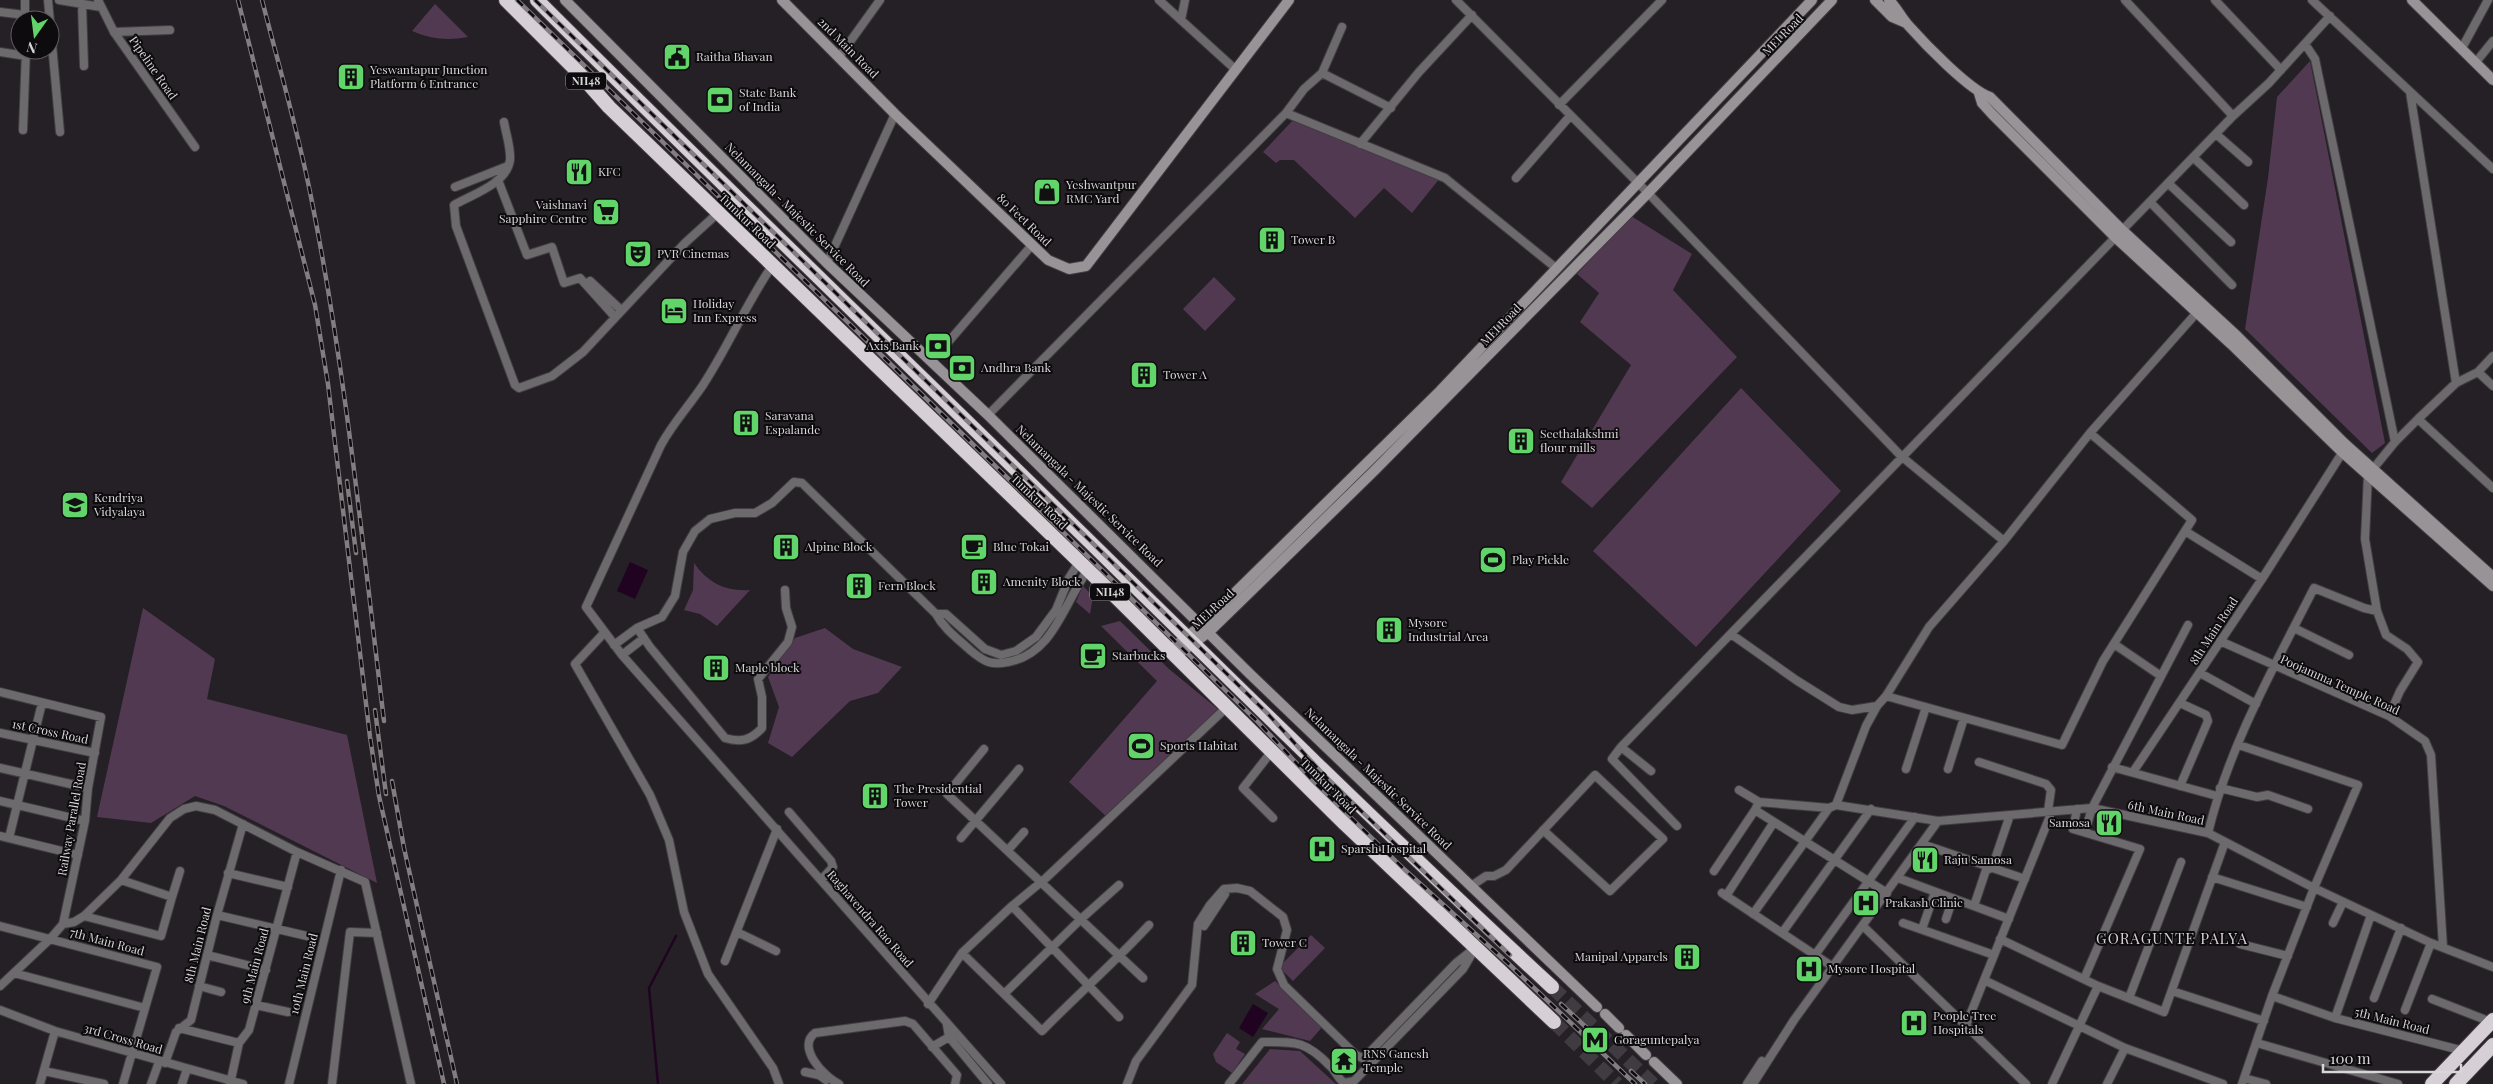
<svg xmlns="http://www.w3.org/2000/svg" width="2493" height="1084" font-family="'Playfair Display',serif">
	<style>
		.green { fill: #513952 }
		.water { fill: #1f0321 }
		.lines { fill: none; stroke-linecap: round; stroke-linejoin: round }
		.stream { stroke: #1f0321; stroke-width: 2.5 }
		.highway-tunnel { stroke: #403b40; stroke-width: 14; stroke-dasharray: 14 7; stroke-linecap: butt }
		.street-casing { stroke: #423d42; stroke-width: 10 }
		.secondary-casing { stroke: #423d42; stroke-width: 12 }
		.highway-casing { stroke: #423d42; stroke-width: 16 }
		.street { stroke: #6c6a6c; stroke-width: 8 }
		.secondary { stroke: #979397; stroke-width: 10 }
		.highway { stroke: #d6cfd6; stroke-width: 14 }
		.rail-casing { stroke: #817d81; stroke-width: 4.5 }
		.rail { stroke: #0d0b0d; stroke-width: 2.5; stroke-dasharray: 8; stroke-linecap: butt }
		.labels { text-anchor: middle; stroke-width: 4; stroke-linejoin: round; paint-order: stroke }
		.shield { fill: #0d0b0d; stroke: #9c999c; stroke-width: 1 }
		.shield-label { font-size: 11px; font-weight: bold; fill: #d9d6d9 }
		.street-label { font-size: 12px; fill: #d9d6d9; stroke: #0d0b0d }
		.poi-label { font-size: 12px; fill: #d9d6d9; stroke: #0d0b0d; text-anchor: start }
		.quarter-label { font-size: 15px; letter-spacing: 1px; fill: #d7d1d7; stroke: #0d0b0d }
	</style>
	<rect width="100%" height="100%" fill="#252025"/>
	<!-- green -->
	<path class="green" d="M435,4L468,37C448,41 430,39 412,31Z
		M2310,61L2385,443L2372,453L2245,329L2268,178L2277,97Z
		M1294,119L1440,178L1412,213L1384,188L1355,218L1294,160H1280L1276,163L1263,152Z
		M1631,216L1692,254L1673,290L1737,357L1592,508L1561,482L1631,365L1580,322L1599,293L1577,274Z
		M1214,277L1236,299L1205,331L1183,309Z
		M1741,388L1841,491L1696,647L1593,551Z
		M694,563C708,583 726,592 750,590L717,626L700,614L684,610L693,590Z
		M1083,586L1093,596L1090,614L1076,602Z
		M143,608L215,659L207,699L347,735L377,883L224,806L195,796L151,823L97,817Z
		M1120,621L1169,669L1219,710L1109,819L1069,782L1157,681L1101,626Z
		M825,628L853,649L902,667L878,693L850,701L792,757L768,743L779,707L768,677L795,638Z
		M1311,935L1325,948L1293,981L1279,967Z
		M1275,981L1323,1026L1310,1041L1262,1029L1279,1009L1255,994Z
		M1227,1033L1240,1042L1236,1049L1245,1054L1232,1073L1216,1062L1213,1054Z
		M1270,1049L1300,1051L1336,1084H1242Z"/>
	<!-- water -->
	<path class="water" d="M630,562L648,570L635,599L617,591Z
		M1253,1004L1268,1013L1253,1037L1239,1028Z"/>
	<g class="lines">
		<!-- stream -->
		<path class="stream" d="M658,1084L649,988L676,936"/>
		<!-- highway-tunnel -->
		<path class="highway-tunnel" d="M1552,987L1653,1084
			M1554,1022L1617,1084"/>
		<!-- street casing -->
		<g class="street-casing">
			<path id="street" d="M25,0V20
				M48,0L60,132
				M59,0L101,7
				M98,0L114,32L195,147
				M1159,0L1236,70
				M1456,0L1648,193L1901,456L2004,541
				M2125,0L2233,116
				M2215,0L2281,70
				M2312,0L2493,169
				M82,4L84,66
				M0,12L25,15
				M1181,20L1185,0
				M114,32L170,30
				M2305,44L2315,59L2395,442
				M2462,48L2488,0
				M0,52L26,56
				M839,57L880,0
				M2476,62L2493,41
				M1322,73L1391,108
				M2410,92L2456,383
				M1559,105L1662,0
				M1286,113L1445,178L1556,268
				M504,122C506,134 511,148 510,160C507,184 471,195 454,205L456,226L515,385L519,388L552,376L583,352L685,243L718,213
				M23,130L26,50
				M2216,134L2248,162
				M1360,144L1419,72L1472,15
				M2194,158L2244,205
				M1516,178L1570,116
				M498,180L527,255L552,247L564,283L580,278L615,317
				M2169,184L2231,242
				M455,187L508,166
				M2150,202L2232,285
				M827,263L895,114
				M772,266C746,304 728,347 703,385C689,406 673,423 661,445L586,607L622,655L1001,1084
				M590,281L621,310
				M931,362L1032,245
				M2478,372L2493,386
				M988,415L1286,113L1304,89L1322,73L1342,27
				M2418,419L2493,488
				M2185,531L2262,579
				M936,614H946L985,649L1001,655L1016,651L1036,637L1056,610L1069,578L1079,562
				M637,628L650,647L725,738C741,743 751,740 762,728V697L758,679L788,642L792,627L786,608L785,590
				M2294,628L2349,655
				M604,633L575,664L650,795L669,840L684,912L708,974L773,1068L779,1084
				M1731,634L1796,680L1839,707L1852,710L1877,706
				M2220,641L2389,716L2425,741L2431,755L2443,947
				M2114,644L2161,676
				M614,645L637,628L662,617L675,596L683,552L695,531L710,519L735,513H755L772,503L794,482L802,483L936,614C944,629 958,639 970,650C983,661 991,666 1008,662C1054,654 1064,602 1088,570
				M622,655L644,638
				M2200,673L2256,704
				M0,692L101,717L88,788L85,821L63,924
				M1886,696L2062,745L2103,661L2192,520L2090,433
				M2180,703L2206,715L2208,721L2180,786
				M2389,716L2400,691L2418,662L2407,649L2386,635L2377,611L2365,539L2368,475L2395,442L2418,419L2456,383L2478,372L2493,356
				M0,733L95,753
				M2239,745L2358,785L2314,888L2272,996L2242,1084
				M1621,747L1651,771
				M984,749L947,794L1143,978
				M1272,751L1243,788L1273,818
				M1979,762L2046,784L2051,790L2048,811
				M2112,767L2217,796
				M0,768L88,788
				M1906,769L1926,707
				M1948,769L1964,718
				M2133,772L2262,579L2344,450
				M2220,788L2257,797L2268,795L2308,809
				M1739,790L1759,802
				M0,801L85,821
				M1836,805L1866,726L1877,706L1886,696L1929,627L2004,541L2090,433L2200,309
				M2077,809L2073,829L2140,849L2084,979
				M789,812L831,861L833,867L821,880
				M1677,826L1612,759L1621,747L2233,116L2269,83L2330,16
				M2085,832L2092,808L2188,625
				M2208,833C2229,746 2274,667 2314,588L2364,608L2377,611
				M0,836L78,855
				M9,838L42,703
				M961,838L1019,769
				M1922,844L2025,879
				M1008,850L1024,832
				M1714,871L1755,810
				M228,873L288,887
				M2212,877L2307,907
				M1898,878L2009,919
				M1471,886L1486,876H1494L1506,870L1595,775L1663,839L1610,891L1543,830
				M1722,893L1833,967
				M1887,893L1755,810L1759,802L1829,808L1836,805L1938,821L2092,808L2208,833L2314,888L2431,943L2493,967
				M1726,896L1774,822
				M172,897L180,871
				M1012,906L1119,1017
				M1974,906L1986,870L1992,868L2010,815
				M1753,914L1829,808
				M217,915L307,936
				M2371,915L2335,1018L2464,1051
				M84,916L161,936L172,897L121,880
				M1946,919L1953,898
				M1903,923L1994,955
				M2333,923L2343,902
				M63,924L74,922L84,916L121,880L170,818L184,809L196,806L215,810L297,852L365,882L411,1084
				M0,926L157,967L123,1084
				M1204,926L1225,894
				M1863,926L2026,1084
				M1922,929L1935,892
				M737,932L776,951
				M1782,933L1871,809
				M2000,939L2098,986L2164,1012L2225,842
				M2240,944L2288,956
				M962,953L1042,1031C1077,995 1115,962 1149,925
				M207,955L266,970
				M1815,955L1915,817
				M725,961L777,829
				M14,973L145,1008
				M1984,980L2125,1048L2223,1084
				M0,986L50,939L63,924
				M199,986L221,992
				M2172,991L2264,1021
				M1004,994L1081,919L1119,885
				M2272,996L2335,1018
				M2129,998L2181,862
				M2374,998L2401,928
				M2432,999L2491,1022
				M928,1004L962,953L1012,906L1046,878L1228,706
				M256,1005L288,1012
				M0,1010L55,1031L243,1084
				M2405,1010L2431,943
				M947,1025L949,1037L988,1084
				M1966,1025L2052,811
				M179,1028L239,1043
				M2257,1043L2398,1084
				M932,1047L949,1037
				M165,1063L176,1032L191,1020L217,915L243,824
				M44,1071L104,1084
				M805,1072L819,1075L826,1080
				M2244,1078L2266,1084
				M40,1084L55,1031
				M151,1084L159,1062
				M182,1084L187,1069
				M230,1084L239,1043L249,1030L297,852
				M289,1084L341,870
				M332,1084L350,932L377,933
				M839,1084C824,1077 796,1047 815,1033L905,1021L913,1024L957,1075L955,1084
				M1127,1084L1136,1061L1192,985L1198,924L1210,905L1224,889L1237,888L1250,891L1283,917L1287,930L1277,969L1284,985L1356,1055L1362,1058L1369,1053L1456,963L1476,947
				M1229,1084L1262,1042C1295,1042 1305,1040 1330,1066C1336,1071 1338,1080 1345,1083L1354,1081L1463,969L1473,952
				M1747,1084L1762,1061
				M1753,1084L1794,1020L1938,821
				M2052,1084L2098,986
				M2107,1084L2125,1048"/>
		</g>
		<!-- secondary casing -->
		<g class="secondary-casing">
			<path id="secondary" d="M565,0L827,263L988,415L1251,675L1597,1007
				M782,0L895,114L1048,260L1069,269L1086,266L1289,0
				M1875,0L1892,17L1906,23
				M1889,0C1897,8 1901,17 1908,25C1924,43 1969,90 1990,97L2122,230L2237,336L2344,443L2493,577
				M2412,0L2493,80
				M1979,93L1982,103L1992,114L2115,237L2231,344L2342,452L2493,586
				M1170,650L1202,625L1440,391L1812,0
				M1176,656L1209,632L1375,470L1648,193L1832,0
				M1605,1014L1619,1028
				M1626,1035L1646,1055
				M1654,1062L1677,1084"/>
		</g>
		<!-- highway casing -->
		<g class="highway-casing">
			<path id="highway" d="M506,0L578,72L609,107L1118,599L1345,824L1554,1022
				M537,0C703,166 872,329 1040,493C1209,659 1378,826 1552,987
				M2432,1084L2493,1020
				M2456,1084L2493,1045"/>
		</g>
		<!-- street -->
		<use href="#street" class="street"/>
		<!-- secondary -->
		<use href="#secondary" class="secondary"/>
		<!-- highway -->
		<use href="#highway" class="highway"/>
		<!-- rail casing -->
		<g class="rail-casing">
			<path id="rail" d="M238,0L315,305L328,384L370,737L379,796L444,1084
				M262,0C279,67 299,134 312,202C346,373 363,548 384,721
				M517,0L1258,722L1314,782L1405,870L1511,966L1635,1084
				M535,0L1267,713L1323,774L1510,955
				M347,481L356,553
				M375,710L386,794
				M392,781L404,848L457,1084
				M1561,1004L1588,1029
				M1631,1071L1645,1084"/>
		</g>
		<!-- rail -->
		<use href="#rail" class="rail"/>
	</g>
	<!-- icons -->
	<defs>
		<g id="civic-square" transform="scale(1.4375)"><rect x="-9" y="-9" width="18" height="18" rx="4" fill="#61d46a" stroke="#0d0b0d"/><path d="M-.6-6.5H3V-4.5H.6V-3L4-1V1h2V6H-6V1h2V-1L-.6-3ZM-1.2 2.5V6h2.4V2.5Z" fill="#111"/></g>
		<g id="building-square" transform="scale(1.4375)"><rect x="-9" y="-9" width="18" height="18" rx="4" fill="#61d46a" stroke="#0d0b0d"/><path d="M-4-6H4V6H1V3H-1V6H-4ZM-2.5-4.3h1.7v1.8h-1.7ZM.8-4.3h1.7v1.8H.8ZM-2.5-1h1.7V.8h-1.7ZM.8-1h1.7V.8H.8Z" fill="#111"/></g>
		<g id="bank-square" transform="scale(1.4375)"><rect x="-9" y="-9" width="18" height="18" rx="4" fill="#61d46a" stroke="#0d0b0d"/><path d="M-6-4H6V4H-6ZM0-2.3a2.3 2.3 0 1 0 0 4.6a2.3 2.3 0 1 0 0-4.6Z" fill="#111"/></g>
		<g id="restaurant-square" transform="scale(1.4375)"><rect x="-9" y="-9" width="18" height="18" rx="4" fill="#61d46a" stroke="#0d0b0d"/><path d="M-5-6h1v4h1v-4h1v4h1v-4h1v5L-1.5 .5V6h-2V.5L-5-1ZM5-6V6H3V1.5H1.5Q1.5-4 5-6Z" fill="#111"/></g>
		<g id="shop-square" transform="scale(1.4375)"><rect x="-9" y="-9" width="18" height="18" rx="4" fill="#61d46a" stroke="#0d0b0d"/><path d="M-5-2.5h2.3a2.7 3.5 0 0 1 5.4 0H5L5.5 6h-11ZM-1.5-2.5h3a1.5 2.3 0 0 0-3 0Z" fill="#111"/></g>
		<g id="supermarket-square" transform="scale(1.4375)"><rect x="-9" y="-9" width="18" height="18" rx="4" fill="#61d46a" stroke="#0d0b0d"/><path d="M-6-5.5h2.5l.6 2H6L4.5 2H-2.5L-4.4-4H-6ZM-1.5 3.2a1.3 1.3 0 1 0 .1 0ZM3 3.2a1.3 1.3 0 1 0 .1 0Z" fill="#111"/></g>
		<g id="theatre-square" transform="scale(1.4375)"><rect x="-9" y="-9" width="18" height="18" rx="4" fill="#61d46a" stroke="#0d0b0d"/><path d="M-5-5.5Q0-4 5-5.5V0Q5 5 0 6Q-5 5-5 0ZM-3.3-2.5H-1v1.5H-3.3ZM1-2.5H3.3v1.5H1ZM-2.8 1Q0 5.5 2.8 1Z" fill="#111"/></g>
		<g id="hotel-square" transform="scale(1.4375)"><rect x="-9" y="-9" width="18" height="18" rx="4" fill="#61d46a" stroke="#0d0b0d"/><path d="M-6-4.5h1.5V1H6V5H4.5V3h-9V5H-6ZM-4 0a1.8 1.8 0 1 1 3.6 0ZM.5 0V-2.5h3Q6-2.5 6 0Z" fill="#111"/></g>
		<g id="school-square" transform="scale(1.4375)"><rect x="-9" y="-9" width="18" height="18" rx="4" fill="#61d46a" stroke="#0d0b0d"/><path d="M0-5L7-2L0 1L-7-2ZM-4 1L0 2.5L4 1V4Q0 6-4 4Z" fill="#111"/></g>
		<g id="cafe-square" transform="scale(1.4375)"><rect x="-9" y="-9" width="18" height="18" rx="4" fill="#61d46a" stroke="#0d0b0d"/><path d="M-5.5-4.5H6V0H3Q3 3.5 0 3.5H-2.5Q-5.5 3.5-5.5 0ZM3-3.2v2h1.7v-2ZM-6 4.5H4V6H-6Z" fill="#111"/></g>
		<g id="stadium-square" transform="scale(1.4375)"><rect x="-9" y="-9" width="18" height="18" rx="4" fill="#61d46a" stroke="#0d0b0d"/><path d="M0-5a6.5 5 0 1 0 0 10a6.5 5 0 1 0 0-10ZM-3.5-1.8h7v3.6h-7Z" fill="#111"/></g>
		<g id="hospital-square" transform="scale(1.4375)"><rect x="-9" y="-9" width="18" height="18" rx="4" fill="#61d46a" stroke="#0d0b0d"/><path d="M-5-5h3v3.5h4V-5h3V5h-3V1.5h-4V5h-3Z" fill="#111"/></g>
		<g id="metro-square" transform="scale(1.4375)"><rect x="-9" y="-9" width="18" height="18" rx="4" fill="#61d46a" stroke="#0d0b0d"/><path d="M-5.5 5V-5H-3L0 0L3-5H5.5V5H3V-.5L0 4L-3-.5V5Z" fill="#111"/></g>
		<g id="temple-square" transform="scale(1.4375)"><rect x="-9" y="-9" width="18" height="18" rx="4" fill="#61d46a" stroke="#0d0b0d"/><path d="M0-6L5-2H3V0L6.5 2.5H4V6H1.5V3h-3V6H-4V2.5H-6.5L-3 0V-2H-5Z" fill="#111"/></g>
	</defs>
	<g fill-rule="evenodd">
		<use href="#civic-square" x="677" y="57"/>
		<use href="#building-square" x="351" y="77"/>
		<use href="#bank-square" x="720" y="100"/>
		<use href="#restaurant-square" x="579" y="172"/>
		<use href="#shop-square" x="1047" y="192"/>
		<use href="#supermarket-square" x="606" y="212"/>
		<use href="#building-square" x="1272" y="240"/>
		<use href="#theatre-square" x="638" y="254"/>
		<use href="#hotel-square" x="674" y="311"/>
		<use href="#bank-square" x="938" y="346"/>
		<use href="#bank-square" x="962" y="368"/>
		<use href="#building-square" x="1144" y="375"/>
		<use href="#building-square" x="746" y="423"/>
		<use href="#building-square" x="1521" y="441"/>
		<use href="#school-square" x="75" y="505"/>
		<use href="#building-square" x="786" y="547"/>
		<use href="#cafe-square" x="974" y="547"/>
		<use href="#stadium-square" x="1493" y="560"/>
		<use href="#building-square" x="984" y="582"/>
		<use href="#building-square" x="859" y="586"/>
		<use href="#building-square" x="1389" y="630"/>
		<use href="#cafe-square" x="1093" y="656"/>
		<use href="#building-square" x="716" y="668"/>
		<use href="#stadium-square" x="1141" y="746"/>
		<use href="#building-square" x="875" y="796"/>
		<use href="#restaurant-square" x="2109" y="823"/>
		<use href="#hospital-square" x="1322" y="849"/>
		<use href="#restaurant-square" x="1925" y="860"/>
		<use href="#hospital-square" x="1866" y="903"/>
		<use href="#building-square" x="1243" y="943"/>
		<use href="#building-square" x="1687" y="957"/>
		<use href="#hospital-square" x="1809" y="969"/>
		<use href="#hospital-square" x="1914" y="1023"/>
		<use href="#metro-square" x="1595" y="1040"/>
		<use href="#temple-square" x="1344" y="1061"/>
	</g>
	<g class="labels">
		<!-- shield labels -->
		<g class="shield">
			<rect x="566" y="72.5" width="40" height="17" rx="4"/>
			<rect x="1090" y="583.5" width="40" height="17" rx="4"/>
		</g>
		<g class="shield-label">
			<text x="586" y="85">NH48</text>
			<text x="1110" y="596">NH48</text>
		</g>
		<!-- street labels -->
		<g class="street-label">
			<text transform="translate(1783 35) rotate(-46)" y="4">MEI Road</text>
			<text transform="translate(848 48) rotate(45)" y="4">2nd Main Road</text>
			<text transform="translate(153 68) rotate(55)" y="4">Pipeline Road</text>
			<text transform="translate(797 215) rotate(45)" y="4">Nelamangala - Majestic Service Road</text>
			<text transform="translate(1024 220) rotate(44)" y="4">80 Feet Road</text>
			<text transform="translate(747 221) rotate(44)" y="4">Tumkur Road</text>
			<text transform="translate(1501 325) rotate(-46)" y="4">MEI Road</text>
			<text transform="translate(1089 496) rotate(44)" y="4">Nelamangala - Majestic Service Road</text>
			<text transform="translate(1039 502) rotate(44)" y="4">Tumkur Road</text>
			<text transform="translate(1213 609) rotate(-43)" y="4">MEI Road</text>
			<text transform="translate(2214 631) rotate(-57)" y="4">8th Main Road</text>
			<text transform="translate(2340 685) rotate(24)" y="4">Poojamma Temple Road</text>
			<text transform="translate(50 732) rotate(12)" y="4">1st Cross Road</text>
			<text transform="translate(1378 779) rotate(44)" y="4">Nelamangala - Majestic Service Road</text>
			<text transform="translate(1328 786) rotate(45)" y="4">Tumkur Road</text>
			<text transform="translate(2166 813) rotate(12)" y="4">6th Main Road</text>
			<text transform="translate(72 819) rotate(-80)" y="4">Railway Parallel Road</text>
			<text transform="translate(870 919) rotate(49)" y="4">Raghavendra Rao Road</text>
			<text transform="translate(107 942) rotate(15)" y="4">7th Main Road</text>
			<text transform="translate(198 945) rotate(-76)" y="4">8th Main Road</text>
			<text transform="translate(255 966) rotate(-75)" y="4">9th Main Road</text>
			<text transform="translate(304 974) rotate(-76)" y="4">10th Main Road</text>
			<text transform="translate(2392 1021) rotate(14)" y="4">5th Main Road</text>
			<text transform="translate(123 1039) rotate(16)" y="4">3rd Cross Road</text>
		</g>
		<!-- poi labels -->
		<g class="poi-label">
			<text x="696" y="61">Raitha Bhavan</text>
			<text x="370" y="74">Yeswantapur Junction<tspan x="370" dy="14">Platform 6 Entrance</tspan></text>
			<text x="739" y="97">State Bank<tspan x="739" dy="14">of India</tspan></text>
			<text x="598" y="176">KFC</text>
			<text x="1066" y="189">Yeshwantpur<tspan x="1066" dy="14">RMC Yard</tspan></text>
			<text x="587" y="209" text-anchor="end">Vaishnavi<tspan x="587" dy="14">Sapphire Centre</tspan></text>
			<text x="1291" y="244">Tower B</text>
			<text x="657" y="258">PVR Cinemas</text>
			<text x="693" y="308">Holiday<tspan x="693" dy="14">Inn Express</tspan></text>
			<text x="919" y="350" text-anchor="end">Axis Bank</text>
			<text x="981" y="372">Andhra Bank</text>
			<text x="1163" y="379">Tower A</text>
			<text x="765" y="420">Saravana<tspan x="765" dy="14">Espalande</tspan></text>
			<text x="1540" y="438">Seethalakshmi<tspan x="1540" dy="14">flour mills</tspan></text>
			<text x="94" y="502">Kendriya<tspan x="94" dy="14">Vidyalaya</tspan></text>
			<text x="805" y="551">Alpine Block</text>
			<text x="993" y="551">Blue Tokai</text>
			<text x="1512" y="564">Play Pickle</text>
			<text x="1003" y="586">Amenity Block</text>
			<text x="878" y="590">Fern Block</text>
			<text x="1408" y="627">Mysore<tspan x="1408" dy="14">Industrial Area</tspan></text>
			<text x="1112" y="660">Starbucks</text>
			<text x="735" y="672">Maple block</text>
			<text x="1160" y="750">Sports Habitat</text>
			<text x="894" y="793">The Presidential<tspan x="894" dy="14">Tower</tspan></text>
			<text x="2090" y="827" text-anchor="end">Samosa</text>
			<text x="1341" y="853">Sparsh Hospital</text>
			<text x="1944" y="864">Raju Samosa</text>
			<text x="1885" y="907">Prakash Clinic</text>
			<text x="1262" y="947">Tower C</text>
			<text x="1668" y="961" text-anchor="end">Manipal Apparels</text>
			<text x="1828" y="973">Mysore Hospital</text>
			<text x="1933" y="1020">People Tree<tspan x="1933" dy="14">Hospitals</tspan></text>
			<text x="1614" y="1044">Goraguntepalya</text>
			<text x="1363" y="1058">RNS Ganesh<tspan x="1363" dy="14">Temple</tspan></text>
		</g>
		<!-- quarter labels -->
		<g class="quarter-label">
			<text x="2172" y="944">GORAGUNTE PALYA</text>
		</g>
	</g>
	<!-- north arrow -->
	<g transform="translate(35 35) rotate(194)"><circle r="24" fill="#0d0b0d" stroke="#5f5c5f"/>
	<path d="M0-4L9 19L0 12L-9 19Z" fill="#61d46a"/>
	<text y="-8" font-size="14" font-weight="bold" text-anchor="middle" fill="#d9d6d9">N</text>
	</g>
	<!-- scale -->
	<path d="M2323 1064v8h138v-8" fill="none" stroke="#d9d6d9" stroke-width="2.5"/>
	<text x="2330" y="1064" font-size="15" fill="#d9d6d9" stroke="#0d0b0d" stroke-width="4" paint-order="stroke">100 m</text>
</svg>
